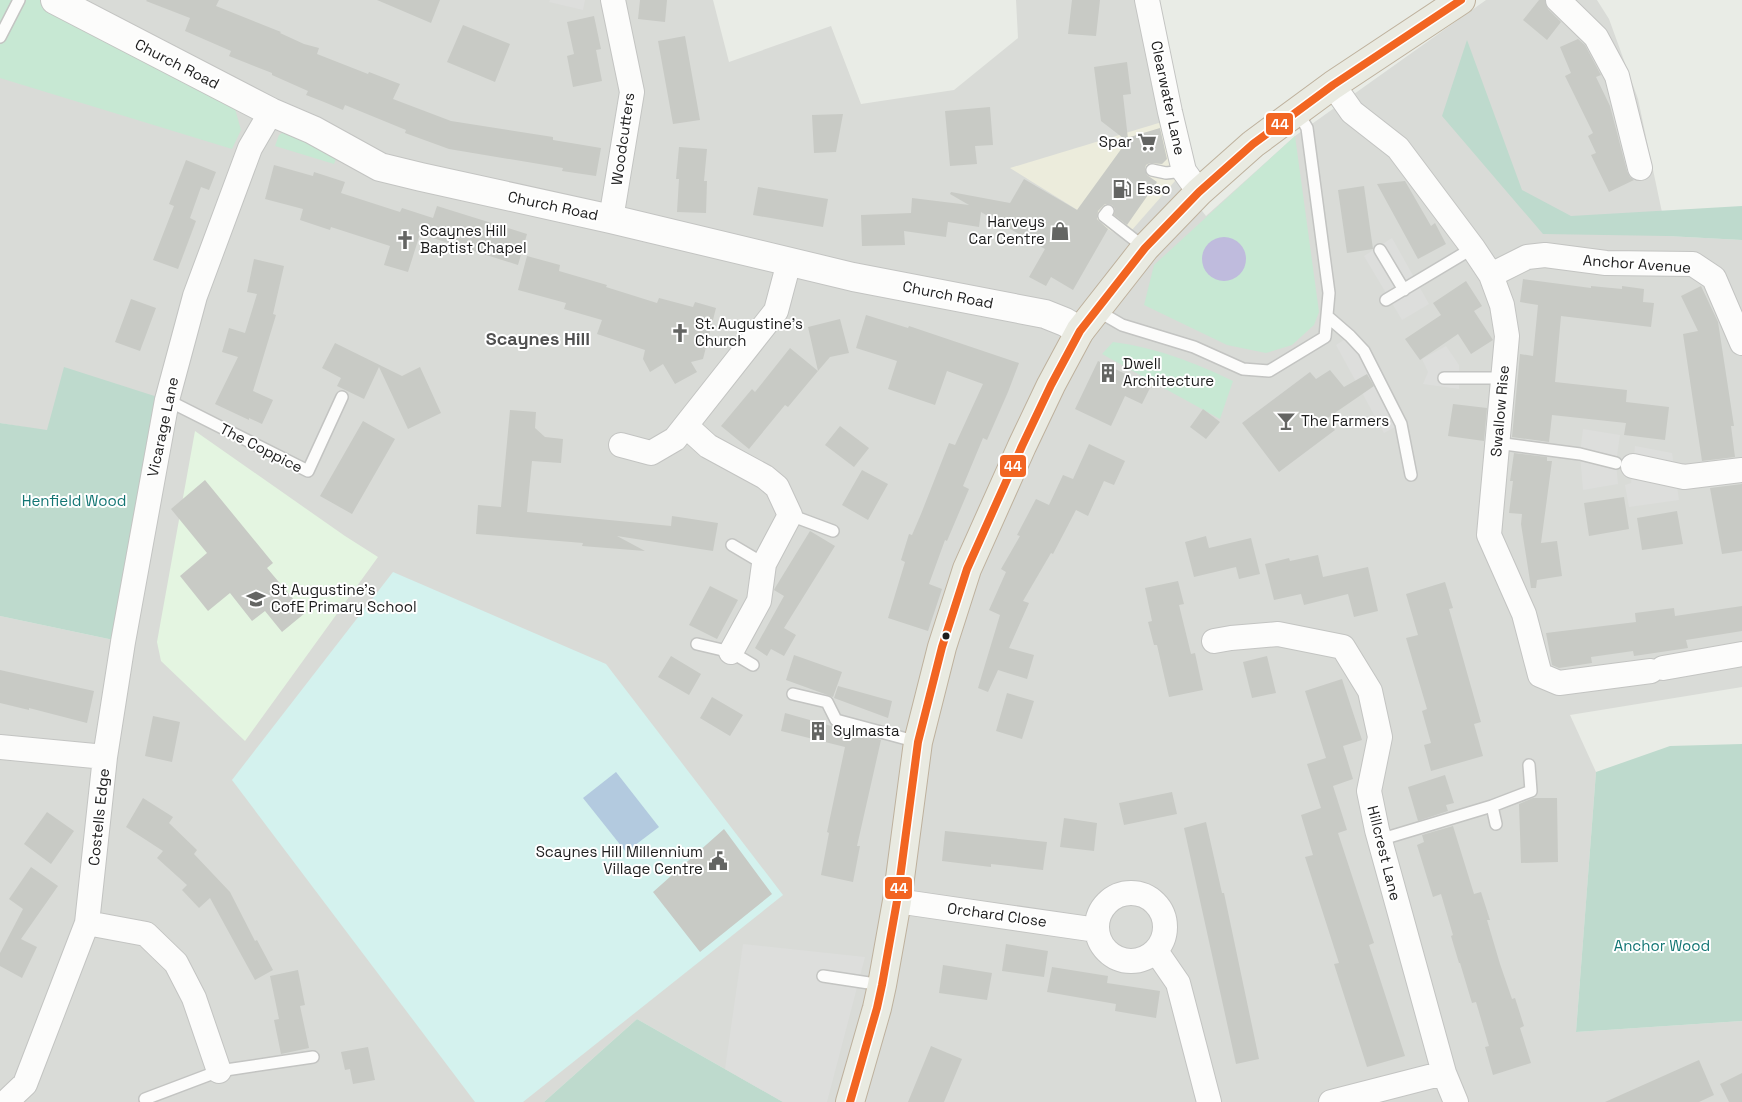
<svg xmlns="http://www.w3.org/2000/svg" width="1742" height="1102" font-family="'Space Grotesk',sans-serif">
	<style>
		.residential { fill: #d9dbd7 }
		.commercial { fill: #ececdc }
		.education { fill: #e4f5e1 }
		.grass { fill: #c7e8d3 }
		.forest { fill: #bedacd }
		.park { fill: #d4f2ee }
		.pitch { fill: #b3cadf }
		.parking { fill: #dddedc }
		.water { fill: #bfbbdd }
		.building { fill: #c8cac5 }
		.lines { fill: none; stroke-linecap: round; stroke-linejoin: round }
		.service-casing { stroke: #c3c4c2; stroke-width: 14 }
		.minor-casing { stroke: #c3c4c2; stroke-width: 26 }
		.tertiary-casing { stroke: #c3c4c2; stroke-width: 30 }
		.trunk-casing { stroke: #beb19d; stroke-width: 30 }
		.service { stroke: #fcfcfb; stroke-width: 11 }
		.minor { stroke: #fcfcfb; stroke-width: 24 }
		.tertiary { stroke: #fcfcfb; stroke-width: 28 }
		.trunk { stroke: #e9eae1; stroke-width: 28 }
		.bus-1-casing { stroke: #fff; stroke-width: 11 }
		.bus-1 { stroke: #f26522; stroke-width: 8 }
		.bus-dot { fill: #1d1d1d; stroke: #fff; stroke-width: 2 }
		.labels { text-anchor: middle; stroke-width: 4; stroke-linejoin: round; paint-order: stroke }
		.street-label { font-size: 15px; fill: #1d1d1d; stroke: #fff }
		.poi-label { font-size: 15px; fill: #1d1d1d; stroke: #fff; text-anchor: start }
		.park-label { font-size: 15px; fill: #127573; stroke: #fff }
		.quarter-label { font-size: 18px; font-weight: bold; fill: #505050; stroke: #fff }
		.line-badge { stroke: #fff; stroke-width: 2 }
		.badge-label { font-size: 14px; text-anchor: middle; font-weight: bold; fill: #fff }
	</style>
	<rect width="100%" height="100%" fill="#e9ece6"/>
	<!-- residential -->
	<path class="residential" d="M0,0H713L729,62L831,26L861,104L954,90L1018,38L1016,0H1141L1178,180L1206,216L1295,136L1486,0H1597L1609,19L1638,99L1667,236L1742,240V687L1570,715L1596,772L1576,1032L1742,1021V1102H783L637,1019L544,1102H0V616L123,642L47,431L0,423Z"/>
	<!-- commercial -->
	<path class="commercial" d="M1162,122L1175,181L1124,239L1010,168Z"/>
	<!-- education -->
	<path class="education" d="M195,431L345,536L378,557L245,741L161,661L157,642Z"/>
	<!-- grass -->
	<path class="grass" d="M0,0H55L230,91L241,130L232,149L0,78Z
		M287,130L341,145L334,164L275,146L279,135Z
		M1295,136L1319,312L1314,325L1292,345L1266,353L1227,345L1144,305L1154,265Z
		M1113,342C1158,348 1193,362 1233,381L1220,419L1102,354Z"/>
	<!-- forest -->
	<path class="forest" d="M1467,40L1522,190L1571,216L1742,206V240L1667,236L1543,234L1442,116Z
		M64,367L167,400L123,642L0,616V423L47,430Z
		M1742,744V1021L1576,1032L1596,772L1670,746Z
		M637,1019L783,1102H544Z"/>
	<!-- park -->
	<path class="park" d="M393,572L606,664L783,895L523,1102H475L232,780Z"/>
	<!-- pitch -->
	<path class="pitch" d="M616,772L659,827L626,852L583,798Z"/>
	<!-- parking -->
	<path class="parking" d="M550,0H585L583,10L549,2Z
		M1392,238L1429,304L1402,320L1364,256Z
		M1350,336L1401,424L1384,433L1336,345Z
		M1446,346L1459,365V389L1423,384L1428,372L1422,359Z
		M1583,429L1620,435L1616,463L1618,484L1583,490L1580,454Z
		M1635,446L1672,453L1679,500L1629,507L1625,485L1631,483Z
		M743,944L865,957L827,1102H783L725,1069Z"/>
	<!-- water -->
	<path class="water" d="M1202 259a22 22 0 1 1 44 0a22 22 0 1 1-44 0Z"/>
	<!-- building -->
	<path class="building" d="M147,0H219L216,6L281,32L280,33L304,44L319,48L317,54L368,74L369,72L400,84L393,99L451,121L553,137V140L601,148L596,176L562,171L563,168L449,149L405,133L406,130L345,105L343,110L324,102L306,95L308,91L272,75V73L229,56L231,51L185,31L190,18L146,1Z
		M377,0H440L431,23Z
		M640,0H667L665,22L638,19Z
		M1072,0H1100L1096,36L1068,34Z
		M1539,0H1545L1548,9L1561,22L1547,40L1523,20Z
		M594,16L601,49L596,50L602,81L573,87L567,56L574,54L567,22Z
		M463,25L510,44L495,82L447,62Z
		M685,36L700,120L673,124L658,41Z
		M1578,39L1585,45L1601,75L1596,77L1610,106L1627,171L1630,177L1634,180L1609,192L1591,155L1596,153L1588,136L1593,133L1565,76L1571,73L1560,47Z
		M1127,62L1131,94L1123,95L1128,139L1130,137L1160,128L1167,159L1162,164L1150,163L1146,165L1145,169L1147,175L1157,182L1127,225L1114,215L1115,209L1112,205L1105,204L1098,211L1097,219L1108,229L1073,290L1051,277L1046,286L1029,277L1045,249L981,212L979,227L948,222L946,237L904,231L905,245L862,246L861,215L911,213L912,198L969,205L950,194L951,192L1010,203L1024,179L1077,210L1127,141L1101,121L1094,67Z
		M990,107L993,145L975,146L977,164L950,166L945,111Z
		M843,114L836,152L814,153L812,115Z
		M679,147L707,149L704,181H707L706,213L677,212L679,179H676Z
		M186,160L216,172L209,190L201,187L190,218L196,221L178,269L153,260L174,206L169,204Z
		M274,165L313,176L314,172L345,182L341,193L400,212L402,208L433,218L437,206L527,234L518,265L420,234L408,272L384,265L390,246L331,227L330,230L300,220L303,209L265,199Z
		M1405,181L1431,226L1435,223L1446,244L1418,259L1377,184Z
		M1364,186L1373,249L1347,253L1338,190Z
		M758,187L828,199L823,227L753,215Z
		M527,256L560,265L559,271L607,285L606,287L657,303L659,298L693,307L695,302L716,308L703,359L691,362L697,372L675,384L663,364L650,372L643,359L645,350L597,334L602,320L564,309L566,303L518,290Z
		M254,259L284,266L273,314L276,315L253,391L273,400L262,424L249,418V420L215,404L238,357L222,352L229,328L245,333L257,294L247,292Z
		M1523,279L1591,288V286L1622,289V286L1644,289L1643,302L1654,303L1651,327L1561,316L1555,382L1627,390L1626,402L1669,407L1665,440L1624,435L1626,423L1552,415L1549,442L1512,437L1520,354L1533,356L1538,305L1520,302Z
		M1466,281L1482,306L1474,311L1493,340L1471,354L1458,334L1420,360L1405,339L1441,315L1433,303Z
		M1701,286L1718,322L1734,426H1731L1735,457L1702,461L1683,334L1698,331L1681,296Z
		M131,299L156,308L140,351L115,342Z
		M866,315L908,328L909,326L1019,363L1008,392L987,440L983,438L963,486L969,489L947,541L945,540L929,584L942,589L928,631L888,618L905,562L901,560L909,534L912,535L921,514L949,443L955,445L983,384L947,371L935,405L888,389L897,361L856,348Z
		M840,319L849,353L830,357L818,371L808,327Z
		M335,343L402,376L420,367L441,413L408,429L379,367L364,399L337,386L341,378L322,368Z
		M790,348L818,371L788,407L785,405L749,449L721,426L752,389L755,392Z
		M1098,361L1151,386L1142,404L1125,396L1111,426L1075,409Z
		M1330,370L1344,387L1367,374L1374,386L1326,419L1335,430L1279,472L1242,423L1310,372L1316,379Z
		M1453,404L1487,408L1484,441L1448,436Z
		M1203,409L1220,422L1206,439L1190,427Z
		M510,410L536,412L535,428L545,437L563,439L561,463L532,461L527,512L671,526L672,516L718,523L713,551L617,536L645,551L582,546L583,543L476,534L478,505L501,507Z
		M363,421L395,439L352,514L320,496Z
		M840,426L869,448L854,467L825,445Z
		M1089,444L1125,461L1114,485L1104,481L1088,516L1076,510L1053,554L1051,553L1023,601L1029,603L1009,648L1034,655L1027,679L998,670L988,692L978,688L1000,615L989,610L1006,572L1001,569L1020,536L1017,535L1036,499L1049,505L1063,475L1073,479Z
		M1514,453L1547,457V461H1552L1541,543L1557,541L1562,576L1537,580L1536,588H1531L1530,581L1521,524L1522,514L1509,513L1513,481H1510Z
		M862,470L888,484L868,520L842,505Z
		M205,480L273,563L267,568L305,613L282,632L265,611L252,621L230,593L208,611L180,576L207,553L171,509Z
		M1742,484V551L1722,554L1710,488Z
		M1624,497L1629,529L1589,536L1584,503Z
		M1677,511L1683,544L1642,550L1637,518Z
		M810,531L835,546L784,628L796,635L784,656L771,649L767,656L755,648L784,596L774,590L775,588Z
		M1206,536L1209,548L1251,538L1260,574L1239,579L1236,567L1194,577L1185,542Z
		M1318,555L1323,577L1368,567L1378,611L1354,617L1348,594L1304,605L1301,594L1274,600L1265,564L1289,558L1290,561Z
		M1178,581L1184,604L1179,605L1191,654L1195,653L1203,690L1169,697L1157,645H1154L1148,622L1152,621L1145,588Z
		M1445,582L1453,608L1449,609L1481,722L1474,724L1483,756L1431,771L1424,745L1431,743L1422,711L1427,709L1406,638L1418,635L1406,594Z
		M710,586L738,600L717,639L689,625Z
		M1742,606V631L1686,640L1688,648L1634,656L1633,651L1591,657L1592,663L1559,668L1552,665L1546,633L1636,622L1635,613L1674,608L1675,616Z
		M794,655L842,672L833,697L786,680Z
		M671,656L701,674L689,695L658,677Z
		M1267,656L1276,693L1252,698L1243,662Z
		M0,670L94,691L87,723L29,708V710L0,703Z
		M1342,679L1362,740L1343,746L1353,779L1333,786L1347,830L1338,833L1374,943L1369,945L1405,1056L1367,1067L1334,964L1339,963L1305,857L1313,855L1301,815L1321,808L1307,764L1326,758L1305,691Z
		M838,686L892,701L888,718L834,698Z
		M1007,693L1034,701L1022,739L996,731Z
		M712,697L743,715L730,736L700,718Z
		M785,713L881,740L857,846H860L853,882L821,875L829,833L827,832L845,747L781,731Z
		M153,716L180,722L172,762L145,756Z
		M1445,775L1454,803L1446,805L1448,811L1418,821L1408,787Z
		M1172,792L1177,814L1124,825L1119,803Z
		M143,798L173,817L169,823L197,850L194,854L230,892L255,941L257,940L273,970L255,980L210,898L199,908L182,890L187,885L157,858L163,851L126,827Z
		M1533,798H1557L1558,862L1521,863L1519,804Z
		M47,812L74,831L51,864L24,844Z
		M1064,818L1097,823L1094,851L1060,847Z
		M1206,822L1222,893H1224L1259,1059L1236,1064L1184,828Z
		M1453,826L1474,894L1481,892L1490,920H1487L1500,964L1512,999L1515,998L1524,1026L1520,1028L1531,1063L1493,1075L1485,1047L1489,1046L1476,1002L1472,1003L1460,963H1459L1451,936L1453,935L1441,894L1433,897L1417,845L1424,842L1422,835Z
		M724,829L772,894L700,952L653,892Z
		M945,831L1047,842L1043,870L991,864V867L942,861Z
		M31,867L58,886L21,939L37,947L22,978L0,966V953L23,909L9,899Z
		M1006,944L1048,951L1044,977L1002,971Z
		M943,965L992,973L987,1000L939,993Z
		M1052,967L1108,976L1107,983L1160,991L1156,1018L1115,1011L1116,1004L1047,992Z
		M298,970L305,1005L300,1006L309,1048L281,1054L274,1020L279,1019L270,976Z
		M931,1046L962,1059L944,1102H908Z
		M368,1047L375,1080L353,1084L350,1069L345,1070L341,1052Z
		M1699,1060L1714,1095L1699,1102H1605Z
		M1742,1073V1102H1729L1720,1084Z"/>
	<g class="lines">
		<!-- service casing -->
		<g class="service-casing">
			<path id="service" d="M0,37L19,0
				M1152,170L1166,173L1184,171
				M1108,211L1104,216L1145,248
				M1380,250L1404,290
				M1386,300L1473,248
				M1096,310L1122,325L1194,347L1243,369L1269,371L1325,337L1329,293L1307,128L1297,111
				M1327,316L1350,336L1364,351L1401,424L1411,475
				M1444,378H1502
				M167,400L308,471L342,397
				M1497,443L1580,454L1616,463
				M790,515L833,531
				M732,545L764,564
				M697,644L731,652L753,665
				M793,694L827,702L836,720L918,742
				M1492,806L1531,791L1529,765
				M1379,840L1492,806L1496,824
				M823,976L882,985
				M145,1099L219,1071L313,1057"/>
		</g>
		<!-- minor casing -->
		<g class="minor-casing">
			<path id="minor" d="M1147,0L1170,112L1184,171L1199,192
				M1558,0L1596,37L1617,76L1640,168
				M1333,85L1352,112L1398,148L1473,248L1491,275L1502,305L1507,336L1489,535L1524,614L1540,675L1559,683L1651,671
				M611,219L632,92L613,0
				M1491,275L1527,257L1545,255L1606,263L1693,264L1714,278L1742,343
				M686,426L708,446L765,477L777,487L790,515L764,564L759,601L731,652
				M621,445L651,453L675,439L776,311L789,262
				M1633,466L1684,477L1742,470
				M1214,641L1231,638L1278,634L1343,647L1370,691L1380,737L1369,791L1377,830L1444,1073L1456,1102
				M1663,668L1742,654
				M0,747L105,757
				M1097 927a34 34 0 1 1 68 0a34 34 0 1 1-68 0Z
				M897,901L1097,930
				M87,923L146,934L176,963L194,998L219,1071
				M1156,951L1178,983L1209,1102
				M6,1102L25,1084L87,923L105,757L123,642L167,400L195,296L250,148L271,112
				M1331,1102L1444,1073"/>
		</g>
		<!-- tertiary casing -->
		<g class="tertiary-casing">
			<path id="tertiary" d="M55,0L271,112L313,130L380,167L421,177L611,219L853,277L1045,314L1065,322L1080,331"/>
		</g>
		<!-- trunk casing -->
		<g class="trunk-casing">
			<path id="trunk" d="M850,1102L877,1008L882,985L897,901L918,742L942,647L967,569L1022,446L1051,385L1080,331L1145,248L1199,192L1253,144L1333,85L1461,0"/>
		</g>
		<!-- service -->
		<use href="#service" class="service"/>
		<!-- minor -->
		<use href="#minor" class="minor"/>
		<!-- tertiary -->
		<use href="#tertiary" class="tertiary"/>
		<!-- trunk -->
		<use href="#trunk" class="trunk"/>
		<!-- bus-1 casing -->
		<g class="bus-1-casing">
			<path id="bus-1" d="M850,1102L877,1008L882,985L897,901L918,742L942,647L967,569L1022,446L1051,385L1080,331L1145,248L1199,192L1253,144L1333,85L1461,0"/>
		</g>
		<!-- bus-1 -->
		<use href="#bus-1" class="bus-1"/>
	</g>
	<!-- icons -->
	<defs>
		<g id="supermarket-bare" transform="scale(1.5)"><path d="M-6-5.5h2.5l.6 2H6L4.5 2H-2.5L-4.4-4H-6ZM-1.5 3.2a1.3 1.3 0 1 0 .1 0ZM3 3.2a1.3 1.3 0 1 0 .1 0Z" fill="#646563" stroke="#fff" stroke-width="2.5" paint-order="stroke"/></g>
		<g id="fuel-bare" transform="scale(1.5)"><path d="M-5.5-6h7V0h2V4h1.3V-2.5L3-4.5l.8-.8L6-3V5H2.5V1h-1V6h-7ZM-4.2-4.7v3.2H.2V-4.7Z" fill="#646563" stroke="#fff" stroke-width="2.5" paint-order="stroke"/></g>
		<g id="shop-bare" transform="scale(1.5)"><path d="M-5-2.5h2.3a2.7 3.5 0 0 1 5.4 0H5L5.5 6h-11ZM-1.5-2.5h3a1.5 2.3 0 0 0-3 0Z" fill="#646563" stroke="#fff" stroke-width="2.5" paint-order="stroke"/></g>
		<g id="church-bare" transform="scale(1.5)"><path d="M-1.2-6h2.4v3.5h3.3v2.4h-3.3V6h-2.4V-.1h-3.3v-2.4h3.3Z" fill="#646563" stroke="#fff" stroke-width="2.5" paint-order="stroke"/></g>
		<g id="building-bare" transform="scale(1.5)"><path d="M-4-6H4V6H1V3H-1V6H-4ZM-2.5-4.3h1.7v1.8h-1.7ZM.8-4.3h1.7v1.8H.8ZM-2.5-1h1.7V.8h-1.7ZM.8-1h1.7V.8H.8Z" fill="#646563" stroke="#fff" stroke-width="2.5" paint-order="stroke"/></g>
		<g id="bar-bare" transform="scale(1.5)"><path d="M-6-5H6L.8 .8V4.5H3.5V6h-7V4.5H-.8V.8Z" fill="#646563" stroke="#fff" stroke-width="2.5" paint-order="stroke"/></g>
		<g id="school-bare" transform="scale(1.5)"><path d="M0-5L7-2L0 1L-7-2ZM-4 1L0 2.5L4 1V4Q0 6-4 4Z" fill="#646563" stroke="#fff" stroke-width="2.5" paint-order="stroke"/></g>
		<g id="civic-bare" transform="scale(1.5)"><path d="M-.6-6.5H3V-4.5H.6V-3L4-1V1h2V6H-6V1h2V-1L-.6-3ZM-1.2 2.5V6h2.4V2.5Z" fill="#646563" stroke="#fff" stroke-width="2.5" paint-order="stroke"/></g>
	</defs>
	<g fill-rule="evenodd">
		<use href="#supermarket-bare" x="1147" y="142"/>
		<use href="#fuel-bare" x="1122" y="189"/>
		<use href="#shop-bare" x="1060" y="231"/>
		<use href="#church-bare" x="405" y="240"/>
		<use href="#church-bare" x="680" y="333"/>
		<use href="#building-bare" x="1108" y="373"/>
		<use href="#bar-bare" x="1286" y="421"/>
		<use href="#school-bare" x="256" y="599"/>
		<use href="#building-bare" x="818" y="731"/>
		<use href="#civic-bare" x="718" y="861"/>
	</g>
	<!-- markers -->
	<circle class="bus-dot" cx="946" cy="636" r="4.5"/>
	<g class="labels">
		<!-- street labels -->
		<g class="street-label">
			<text transform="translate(177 64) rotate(27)" y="5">Church Road</text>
			<text transform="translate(1168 98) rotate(78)" y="5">Clearwater Lane</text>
			<text transform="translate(623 139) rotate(-82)" y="5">Woodcutters</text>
			<text transform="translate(553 206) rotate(12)" y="5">Church Road</text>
			<text transform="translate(1637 264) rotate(4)" y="5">Anchor Avenue</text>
			<text transform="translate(948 295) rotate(11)" y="5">Church Road</text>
			<text transform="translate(1500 411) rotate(-85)" y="5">Swallow Rise</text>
			<text transform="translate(163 427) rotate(-78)" y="5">Vicarage Lane</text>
			<text transform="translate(261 448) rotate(27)" y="5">The Coppice</text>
			<text transform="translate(99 817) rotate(-84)" y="5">Costells Edge</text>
			<text transform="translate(1384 853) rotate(76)" y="5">Hillcrest Lane</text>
			<text transform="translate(997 915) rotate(8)" y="5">Orchard Close</text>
		</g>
		<!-- poi labels -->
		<g class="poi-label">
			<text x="1132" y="147" text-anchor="end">Spar</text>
			<text x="1137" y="194">Esso</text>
			<text x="1045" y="227" text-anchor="end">Harveys<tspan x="1045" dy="17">Car Centre</tspan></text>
			<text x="420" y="236">Scaynes Hill<tspan x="420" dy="17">Baptist Chapel</tspan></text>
			<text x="695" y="329">St. Augustine's<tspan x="695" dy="17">Church</tspan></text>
			<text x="1123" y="369">Dwell<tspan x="1123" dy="17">Architecture</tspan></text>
			<text x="1301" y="426">The Farmers</text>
			<text x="271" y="595">St Augustine's<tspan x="271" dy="17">CofE Primary School</tspan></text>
			<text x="833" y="736">Sylmasta</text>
			<text x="703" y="857" text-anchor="end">Scaynes Hill Millennium<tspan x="703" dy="17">Village Centre</tspan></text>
		</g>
		<!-- park labels -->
		<g class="park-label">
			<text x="74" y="506">Henfield Wood</text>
			<text x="1662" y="951">Anchor Wood</text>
		</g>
		<!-- quarter labels -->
		<g class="quarter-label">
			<text x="538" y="345">Scaynes Hill</text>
		</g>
	</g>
	<g class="line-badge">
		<rect x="1265" y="112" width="29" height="24" rx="5" fill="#f26522"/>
		<rect x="999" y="454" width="28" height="24" rx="5" fill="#f26522"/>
		<rect x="884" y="876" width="29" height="24" rx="5" fill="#f26522"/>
	</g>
	<g class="badge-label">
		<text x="1280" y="129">44</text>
		<text x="1013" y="471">44</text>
		<text x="899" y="893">44</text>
	</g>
</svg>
